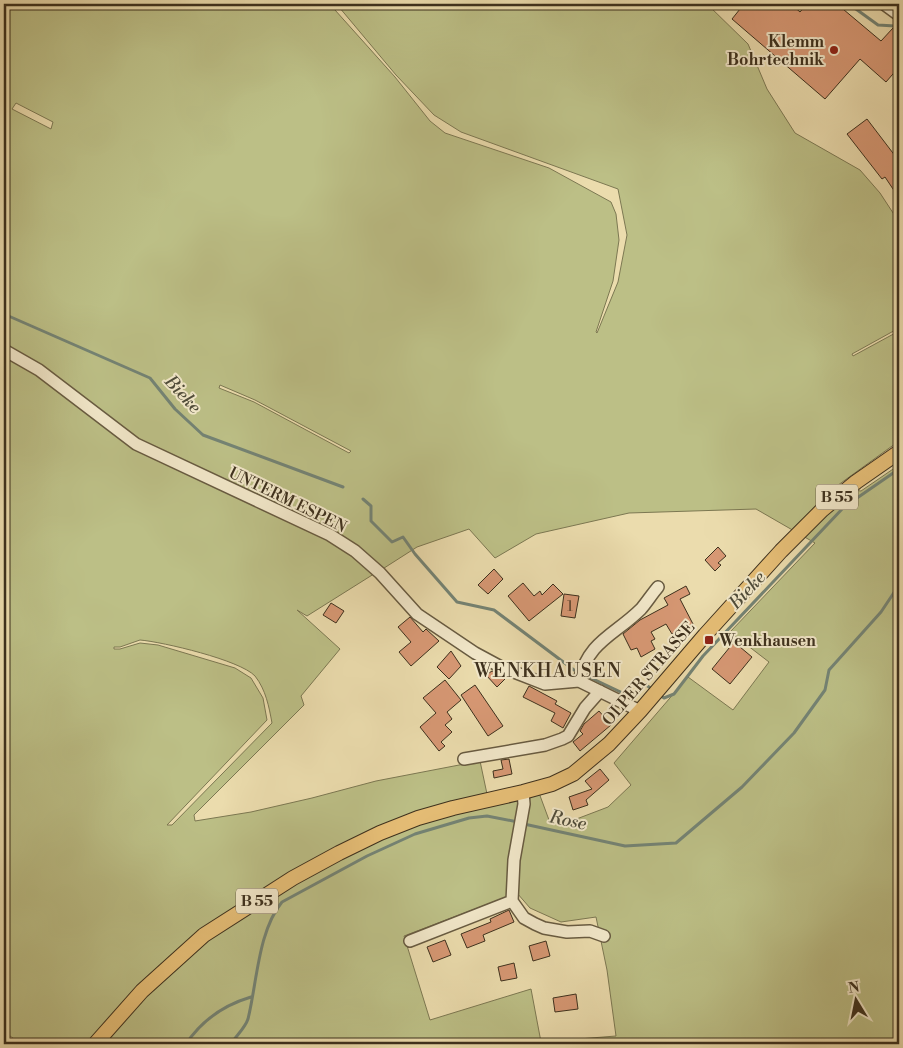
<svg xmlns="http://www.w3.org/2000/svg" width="903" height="1048" font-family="'Libre Bodoni',serif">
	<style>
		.green { fill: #bcbf86; stroke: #7c7852; fill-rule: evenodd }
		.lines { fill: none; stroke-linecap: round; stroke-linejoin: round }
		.stream { stroke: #748374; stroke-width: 3 }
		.building { fill: #d79874; stroke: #3d301d }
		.minor-casing { stroke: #685b41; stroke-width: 14 }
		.major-casing { stroke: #3d301d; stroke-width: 16 }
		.minor { stroke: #f2e8ca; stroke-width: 11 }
		.major { stroke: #e6be76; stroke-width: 14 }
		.poi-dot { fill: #8f2418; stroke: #f2e8ca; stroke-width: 2 }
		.labels { text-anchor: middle; stroke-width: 4; stroke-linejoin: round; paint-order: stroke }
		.number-label { font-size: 14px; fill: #644a33 }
		.shield { fill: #f2e8ca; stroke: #736751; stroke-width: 1 }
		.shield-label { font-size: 15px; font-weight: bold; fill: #3d301d }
		.poi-label { font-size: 16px; font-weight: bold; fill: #3d301d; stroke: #f2e8ca; text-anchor: end }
		.street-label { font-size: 16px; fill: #3d301d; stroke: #f2e8ca }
		.water-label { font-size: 18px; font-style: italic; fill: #4f4c3a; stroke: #f2e8ca }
		.quarter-label { font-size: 19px; letter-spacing: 1px; fill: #3d301d; stroke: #f2e8ca }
	</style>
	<rect width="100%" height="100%" fill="#ebdcad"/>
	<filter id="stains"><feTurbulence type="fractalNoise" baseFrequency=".004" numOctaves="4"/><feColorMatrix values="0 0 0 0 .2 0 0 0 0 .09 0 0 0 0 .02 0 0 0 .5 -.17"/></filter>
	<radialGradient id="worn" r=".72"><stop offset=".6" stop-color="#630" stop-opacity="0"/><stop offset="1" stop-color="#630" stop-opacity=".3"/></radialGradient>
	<!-- green -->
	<path class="green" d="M4,4H707L748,44L767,89L795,133L860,170L880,193L899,222V328L852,354L853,356L899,331V441L834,488L861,491L899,465V1044H21L6,1033L4,1034V353L36,372L117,435L358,555L377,572L307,616L297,610L340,649L301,696L304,705L194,815L195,821L251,812L312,798L376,781L480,761L487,794L535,782L549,820L566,823L608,807L631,785L614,763L688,677L733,710L769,662L730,632L815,543L756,509L629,513L536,534L495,558L469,529L417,547L381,570L364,551L155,452L4,348ZM339,7L396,75L434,115L461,132L618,189L627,235L618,282L597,333L596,332L613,281L619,240L616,214L611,202L549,168L445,133L430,121L395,77L335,10ZM16,103L53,122L51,129L12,109ZM220,385L255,400L351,451L349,453L254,402L219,388ZM140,640C163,642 240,660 255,676C266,690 269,707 272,723L172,825H167L267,720L263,698L251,678L235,668L158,645L140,643L120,649H114V647H120ZM517,893L530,908L561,922L596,917L607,970L616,1036L541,1042L531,989L430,1020L404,936Z"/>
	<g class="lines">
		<!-- stream -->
		<path class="stream" d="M849,4L878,25L895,26L899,30
			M4,314L150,378L175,409L203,435L343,487
			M363,499L371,506V521L392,542L403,537L415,554L457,602L494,610L574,670
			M589,677L629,696L646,685L652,689
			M659,695L664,698L674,694L703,656L844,507L899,469
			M524,824L625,846L676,843L742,787L794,733L825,690L829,670L881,612L899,585
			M186,1044C202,1020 224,1005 251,997
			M231,1044C236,1036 245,1028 248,1019C257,983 258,931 282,902L367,856L415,834L469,818L487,816L518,822"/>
	</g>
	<!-- building -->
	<path class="building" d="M744,4H791L800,12L807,4H827L832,9L837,4L881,41L893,28L899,33V67L886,82L860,59L825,99L732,19Z
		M867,119L899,161V198L885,177L882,179L847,134Z
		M718,547L726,556L718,563L721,565L715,571L705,560Z
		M494,569L503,579L488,594L478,585Z
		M523,583L534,596L540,591L542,595L553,584L563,594L529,621L508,596Z
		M686,586L690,594L680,599L693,624L672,634L666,624L651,632L655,639L651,641L655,649L641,657L637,648L631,650L623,634L640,620L668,605L664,598Z
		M564,594L579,596L575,618L561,616Z
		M331,603L344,611L336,623L323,615Z
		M410,617L423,632L426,629L439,641L411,666L399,652L411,642L398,627Z
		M734,642L752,657L730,684L712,669Z
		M451,651L461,666L449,679L437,667Z
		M492,671L505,679L497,687L486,675Z
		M445,680L461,700L447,712L452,719L445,725L452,732L441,742L445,746L439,751L420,727L436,713L423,698Z
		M475,685L503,726L488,736L461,695Z
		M529,686L557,701L555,704L571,713L563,728L551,721L555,713L523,697Z
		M599,711L611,725L580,751L573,742L583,734L580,731L584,724Z
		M509,759L512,774L494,778L493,771L503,769L501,760Z
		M600,769L609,780L586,800L588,805L573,810L569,797L592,789L585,781Z
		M509,910L514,922L483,935L485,941L467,948L461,934L491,922L490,919Z
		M445,940L451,955L433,962L427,947Z
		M546,941L550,956L533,961L529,946Z
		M514,963L517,978L501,981L498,967Z
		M576,994L578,1009L555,1012L553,998Z"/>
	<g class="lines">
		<!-- minor casing -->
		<g class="minor-casing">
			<path id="minor" d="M884,4L899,15
				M4,350L39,370L136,444L330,535L355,551L380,573L417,614L475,653L501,667L545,684L579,681
				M579,681C588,641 615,635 641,609C647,602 652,594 658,587
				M579,681L640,711
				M464,759L545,745L562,739L568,736L585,708L600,691
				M523,792L524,804L514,860L512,901L524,918L535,924L544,928L567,932L590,931L604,936
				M410,941L512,901"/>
		</g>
		<!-- major casing -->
		<g class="major-casing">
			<path id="major" d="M95,1044L142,991L204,935L293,878L339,853L380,833L418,818L453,808L523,792L552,784L573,774L609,744L640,711L705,635L781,551L822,510L856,482L899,452"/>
		</g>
		<!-- minor -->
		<use href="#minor" class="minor"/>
		<!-- major -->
		<use href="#major" class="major"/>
	</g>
	<!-- markers -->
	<g class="poi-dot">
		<circle cx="834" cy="50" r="5"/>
		<rect x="704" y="635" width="10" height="10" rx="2.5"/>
	</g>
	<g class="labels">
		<!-- number labels -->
		<g class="number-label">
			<text x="570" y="611">1</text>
		</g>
		<!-- shield labels -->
		<g class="shield">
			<rect x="816" y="484.5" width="42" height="25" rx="4"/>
			<rect x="236" y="888.5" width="42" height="25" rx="4"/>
		</g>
		<g class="shield-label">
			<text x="837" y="502">B 55</text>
			<text x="257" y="906">B 55</text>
		</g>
		<!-- poi labels -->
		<g class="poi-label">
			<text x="824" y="47">Klemm<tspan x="824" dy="18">Bohrtechnik</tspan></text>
			<text x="719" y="646" text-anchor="start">Wenkhausen</text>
		</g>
		<!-- street labels -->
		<g class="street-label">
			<text transform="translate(288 499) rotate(26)" y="6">UNTERM ESPEN</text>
			<text transform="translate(648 673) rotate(-49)" y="6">OLPER STRASSE</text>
		</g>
		<!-- water labels -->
		<g class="water-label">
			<text transform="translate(183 394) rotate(47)" y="6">Bieke</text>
			<text transform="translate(747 590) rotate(-47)" y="6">Bieke</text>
			<text transform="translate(568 820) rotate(12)" y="6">Rose</text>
		</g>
		<!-- quarter labels -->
		<g class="quarter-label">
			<text x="548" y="677">WENKHAUSEN</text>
		</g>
	</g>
	<!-- margin -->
	<rect width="903" height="1048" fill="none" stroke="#ebdcad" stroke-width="20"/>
	<rect x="5" y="5" width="893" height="1038" fill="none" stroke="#3d301d" stroke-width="2.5"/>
	<rect x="10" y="10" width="883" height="1028" fill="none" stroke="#3d301d"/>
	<!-- north arrow -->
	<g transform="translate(856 1000) rotate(350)" stroke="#f2e8ca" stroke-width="4" paint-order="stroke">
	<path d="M0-4L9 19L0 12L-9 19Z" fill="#3d301d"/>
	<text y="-8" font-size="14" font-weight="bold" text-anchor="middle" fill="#3d301d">N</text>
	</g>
	<rect width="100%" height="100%" filter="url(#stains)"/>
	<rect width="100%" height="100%" fill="url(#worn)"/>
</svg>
